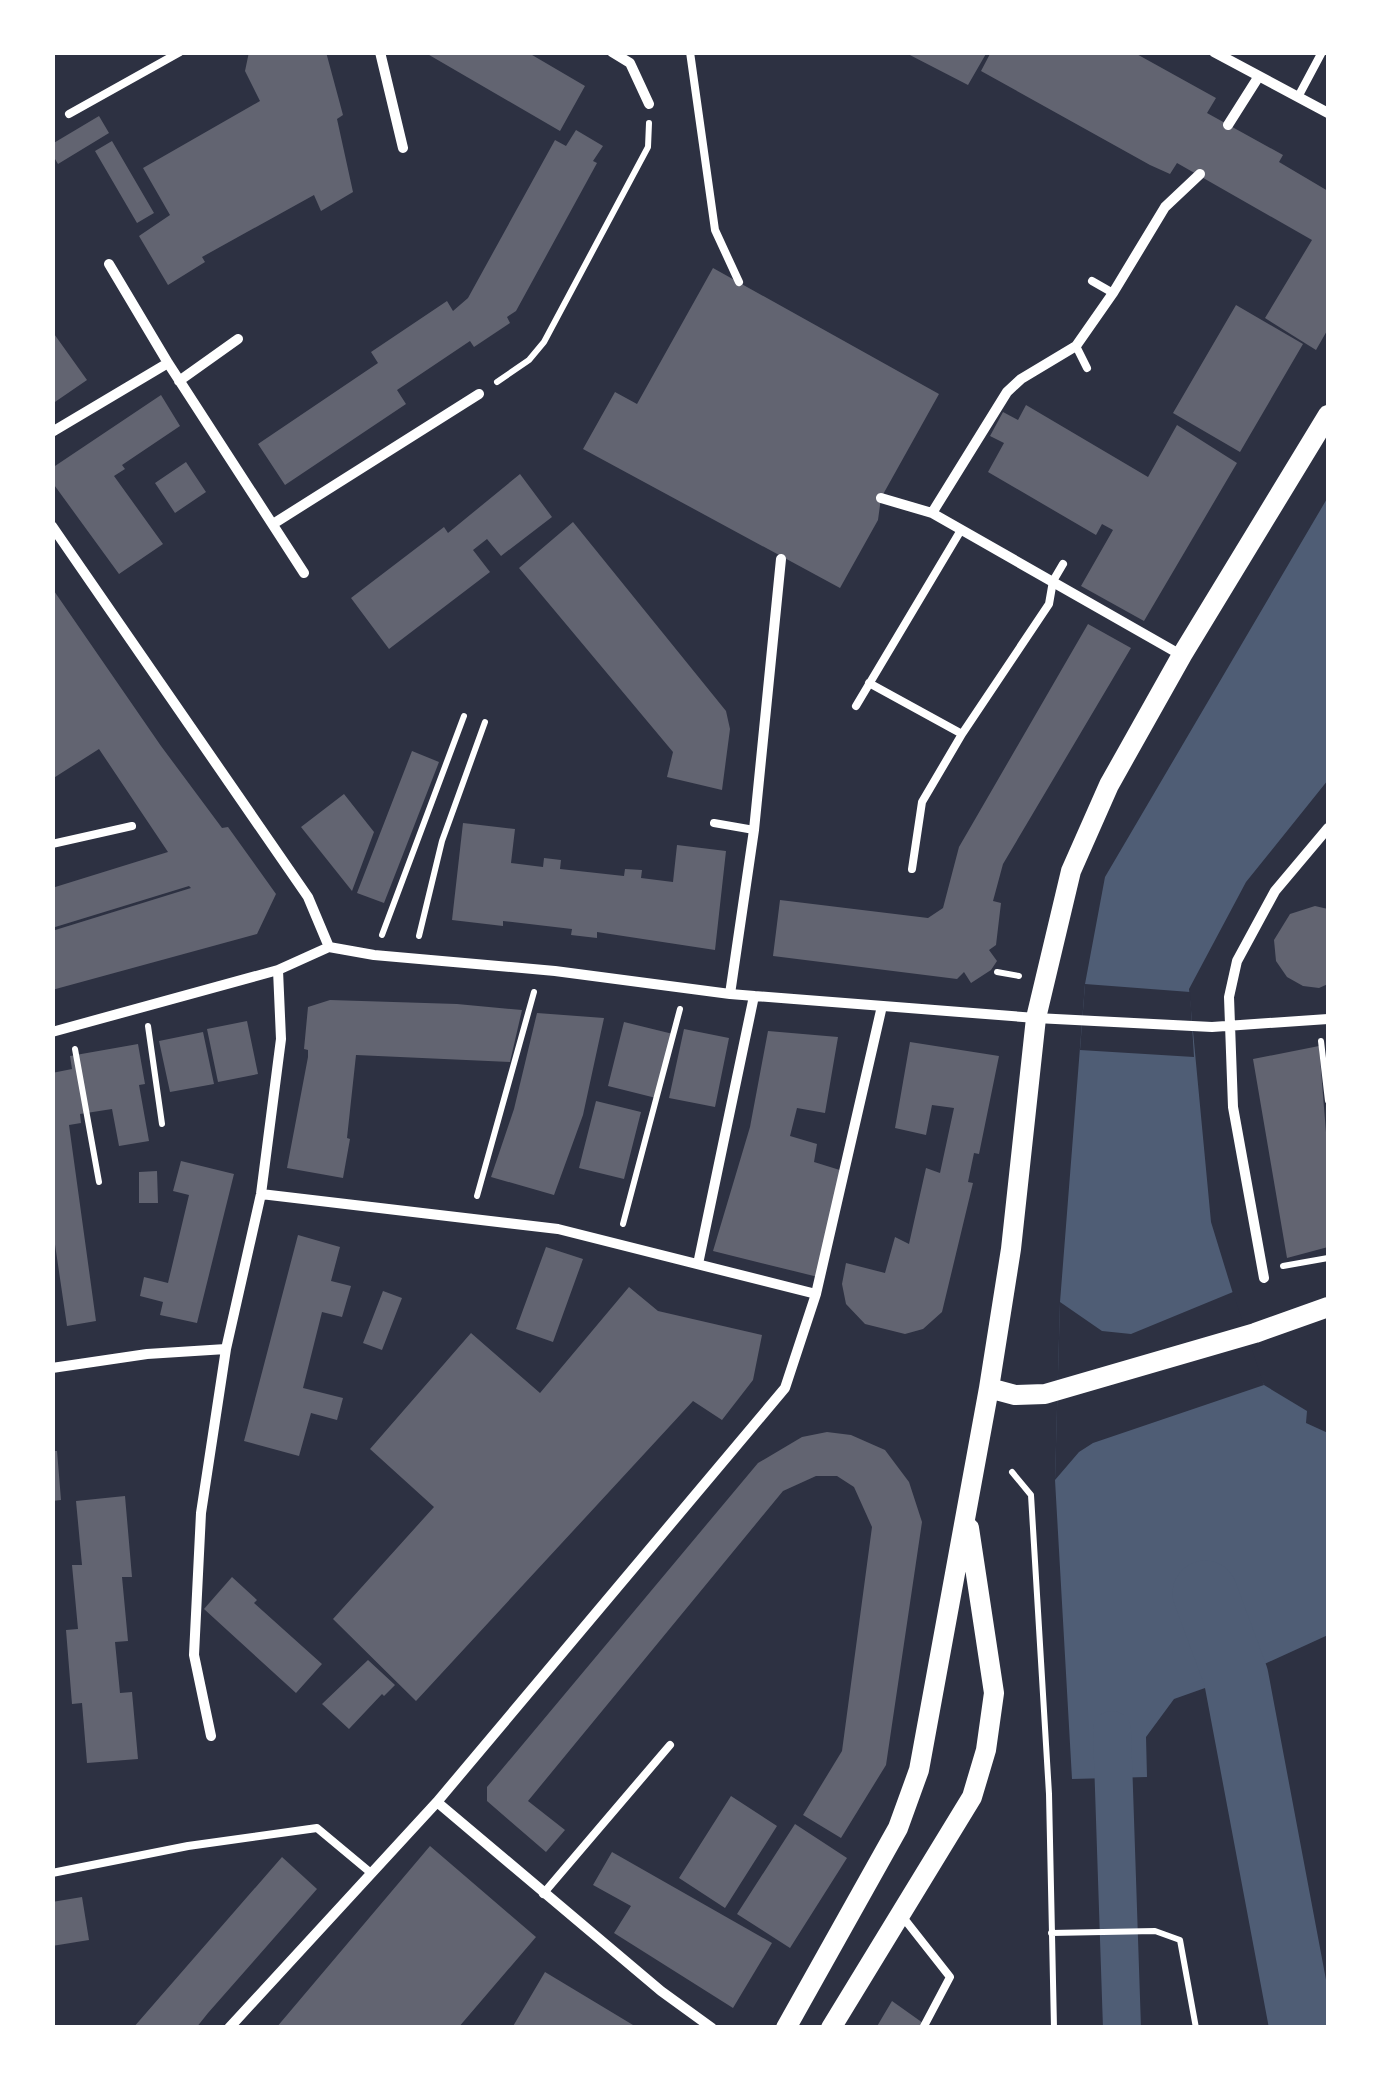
<svg xmlns="http://www.w3.org/2000/svg" width="1381" height="2080" font-family="Montserrat,sans-serif">
	<style>
		.water { fill: #4f5d75 }
		.pier { fill: #2d3142 }
		.lines { fill: none; stroke-linecap: round; stroke-linejoin: round }
		.canal { stroke: #4f5d75; stroke-width: 38 }
		.river { stroke: #4f5d75; stroke-width: 65 }
		.building { fill: #626471 }
		.path { stroke: #fff; stroke-width: 6 }
		.service { stroke: #fff; stroke-width: 8 }
		.minor { stroke: #fff; stroke-width: 10 }
		.secondary { stroke: #fff; stroke-width: 20 }
	</style>
	<rect width="100%" height="100%" fill="#2d3142"/>
	<!-- water -->
	<path class="water" d="M1328,497V780L1246,882L1189,989L1211,1222L1254,1362L1264,1385L1307,1411L1306,1423L1328,1433V1635L1236,1677L1174,1699L1146,1737L1147,1777L1072,1779L1055,1480L1060,1302L1085,984L1105,877Z"/>
	<!-- pier -->
	<path class="pier" d="M1085,984L1190,992L1194,1057L1080,1050Z
		M1233,1292L1264,1385L1093,1443L1079,1452L1055,1480L1060,1302L1102,1331L1131,1334Z"/>
	<g class="lines">
		<!-- canal -->
		<path class="canal" d="M1112,1730L1122,2028"/>
		<!-- river -->
		<path class="river" d="M1205,1593L1236,1677L1302,2028"/>
	</g>
	<!-- building -->
	<path class="building" d="M249,52H326L343,115L337,119L353,192L321,211L314,195L202,257L205,262L168,285L139,236L170,215L143,168L260,101L245,71Z
		M424,52H527L585,86L560,131Z
		M904,52H987L968,85Z
		M991,52H1133L1216,98L1207,113L1283,155L1279,162L1328,191V329L1316,350L1265,318L1312,240L1177,163L1170,174L1150,165L981,71Z
		M99,116L109,133L58,164L52,154V144Z
		M576,130L603,146L593,161L597,163L516,311L507,317L510,323L474,347L470,341L397,390L406,404L285,485L258,444L378,363L371,352L447,301L453,311L468,298L555,140L566,146Z
		M112,141L154,213L137,223L95,151Z
		M713,268L939,394L881,498L878,520L840,588L583,449L615,392L637,404Z
		M1236,305L1303,344L1240,452L1173,413Z
		M52,331L87,380L52,404Z
		M161,395L180,426L122,465L125,469L114,476L163,544L119,574L52,482V468Z
		M1026,405L1148,477L1177,425L1237,463L1144,621L1081,586L1113,530L1102,524L1096,535L988,472L1004,443L990,436L1003,412L1018,420Z
		M186,462L206,492L175,513L155,483Z
		M520,474L552,517L501,556L487,539L473,550L490,572L389,649L351,598L444,527L448,533Z
		M573,522L726,711L730,729L722,790L667,777L673,752L519,568Z
		M52,588L161,746L222,828L228,827L276,894L257,934L52,990V931L191,888L189,886L52,928V888L168,852L99,749L52,779Z
		M1088,624L1131,648L1003,864L993,901L1001,903L996,945L989,950L997,961L991,970L971,983L964,972L957,979L773,956L780,900L928,918L943,908L959,847Z
		M412,751L439,762L384,903L357,893Z
		M344,794L374,832L352,891L301,827Z
		M463,823L515,829L511,863L543,867L544,858L561,860L560,869L624,876L625,869L642,870L641,878L673,882L677,845L726,851L715,950L597,932V938L571,935L572,929L503,921V926L452,920Z
		M1315,906L1328,909V984L1319,988L1303,986L1287,977L1276,961L1274,940L1290,914Z
		M330,1000L457,1004L522,1010L510,1062L356,1055L347,1138L350,1139L343,1178L287,1168L308,1057V1050L304,1049L308,1007Z
		M537,1013L604,1018L583,1115L554,1195L491,1177L514,1109Z
		M247,1021L258,1074L218,1082L207,1029Z
		M624,1022L673,1034L656,1098L608,1086Z
		M684,1029L729,1038L715,1107L669,1098Z
		M768,1031L838,1037L825,1113L797,1108L790,1136L817,1144L814,1162L843,1171L822,1278L713,1251L750,1127Z
		M203,1032L214,1084L170,1092L159,1041Z
		M910,1042L999,1056L979,1154L974,1153L968,1182L973,1183L942,1312L923,1329L905,1334L865,1324L846,1304L842,1284L846,1263L885,1273L895,1237L909,1244L926,1168L940,1173L954,1108L932,1105L926,1135L895,1128Z
		M138,1044L145,1084L139,1085L149,1141L119,1146L112,1109L80,1114L81,1123L69,1125L96,1321L67,1326L52,1224V1073L72,1069L70,1056Z
		M1319,1046L1328,1157V1247L1287,1258L1253,1059Z
		M596,1101L641,1112L624,1179L579,1168Z
		M181,1161L234,1174L197,1323L160,1315L163,1302L140,1296L144,1277L168,1283L189,1195L173,1191Z
		M157,1171L158,1203H139V1172Z
		M298,1235L340,1247L331,1281L351,1286L342,1317L322,1312L303,1388L343,1398L337,1420L311,1413L299,1456L244,1441Z
		M546,1247L583,1259L553,1342L516,1329Z
		M629,1287L658,1311L762,1335L753,1380L722,1420L693,1401L416,1701L333,1619L434,1507L370,1449L471,1333L540,1393Z
		M383,1291L402,1298L382,1350L363,1343Z
		M827,1432L851,1435L885,1450L909,1482L922,1522L886,1765L841,1838L803,1815L842,1751L872,1527L854,1487L837,1476H816L783,1491L528,1801L565,1830L546,1852L487,1801V1787L758,1463L802,1437Z
		M52,1451H57L61,1500L52,1501Z
		M125,1496L132,1577H122L128,1641L115,1642L120,1693L132,1692L138,1759L87,1763L82,1703L72,1704L66,1630L78,1629L72,1565H82L76,1501Z
		M232,1577L257,1600L254,1603L322,1664L296,1693L204,1609Z
		M368,1660L395,1685L384,1696L382,1694L349,1729L322,1704Z
		M731,1796L777,1826L725,1908L679,1878Z
		M795,1824L847,1858L790,1948L737,1914Z
		M430,1846L536,1937L458,2028H276Z
		M612,1852L772,1943L733,2008L614,1933L631,1906L593,1885Z
		M282,1857L317,1889L208,2013L196,2028H133Z
		M82,1897L89,1940L52,1946V1902Z
		M545,1972L638,2028H512Z
		M892,2001L930,2028H876Z"/>
	<g class="lines">
		<!-- path -->
		<path class="path" d="M497,382L529,360L544,342L648,147L649,123
			M382,935L464,716
			M419,936L442,841L485,722
			M997,972L1019,976
			M148,1026L162,1124
			M1321,1041L1328,1101
			M75,1049L99,1182
			M477,1196L534,992
			M623,1224L680,1009
			M1283,1266L1328,1258
			M1012,1472L1031,1495L1049,1794L1054,2028
			M1051,1933L1155,1931L1180,1940L1196,2028"/>
		<!-- service -->
		<path class="service" d="M690,52L715,230L739,282
			M1298,97L1322,52
			M69,114L180,52
			M1092,281L1113,293
			M1076,346L1087,368
			M869,683L962,734
			M856,706L961,530
			M714,823L754,830
			M52,844L132,826
			M912,869L922,802L962,734L1049,604L1053,581L1063,564
			M52,1873L188,1846L317,1828L371,1873
			M543,1894L670,1745
			M902,1916L950,1977L923,2028"/>
		<!-- minor -->
		<path class="minor" d="M380,52L403,148
			M612,52L630,63L649,104
			M1214,52L1328,113
			M1228,125L1259,76
			M109,264L168,363L304,573
			M179,381L238,339
			M52,432L168,363
			M881,498L932,513L1181,655
			M932,513L1007,392L1021,379L1076,346L1113,293L1165,207L1200,174
			M273,524L479,394
			M52,526L308,897L329,947
			M329,947L374,955L555,971L730,994L1036,1018L1212,1027L1328,1019
			M730,994L754,830L781,559
			M52,1032L278,970L329,947
			M261,1194L558,1229L816,1294
			M698,1264L754,996
			M1264,1278L1233,1107L1229,997L1237,961L1275,891L1328,828
			M52,1368L147,1354L226,1349
			M211,1736L194,1655L201,1513L226,1349L261,1194L281,1039L278,970
			M437,1802L661,1991L712,2028
			M229,2028L437,1802L785,1388L816,1294L882,1006"/>
		<!-- secondary -->
		<path class="secondary" d="M989,1388L1015,1395L1045,1394L1255,1333L1328,1307
			M786,2028L898,1828L919,1770L989,1388L1011,1249L1036,1018L1071,871L1109,785L1182,655L1328,415
			M831,2028L972,1797L986,1750L994,1693L969,1528"/>
	</g>
	<!-- border -->
	<rect width="1381" height="2080" fill="none" stroke="#ffffff" stroke-width="110"/>
</svg>
